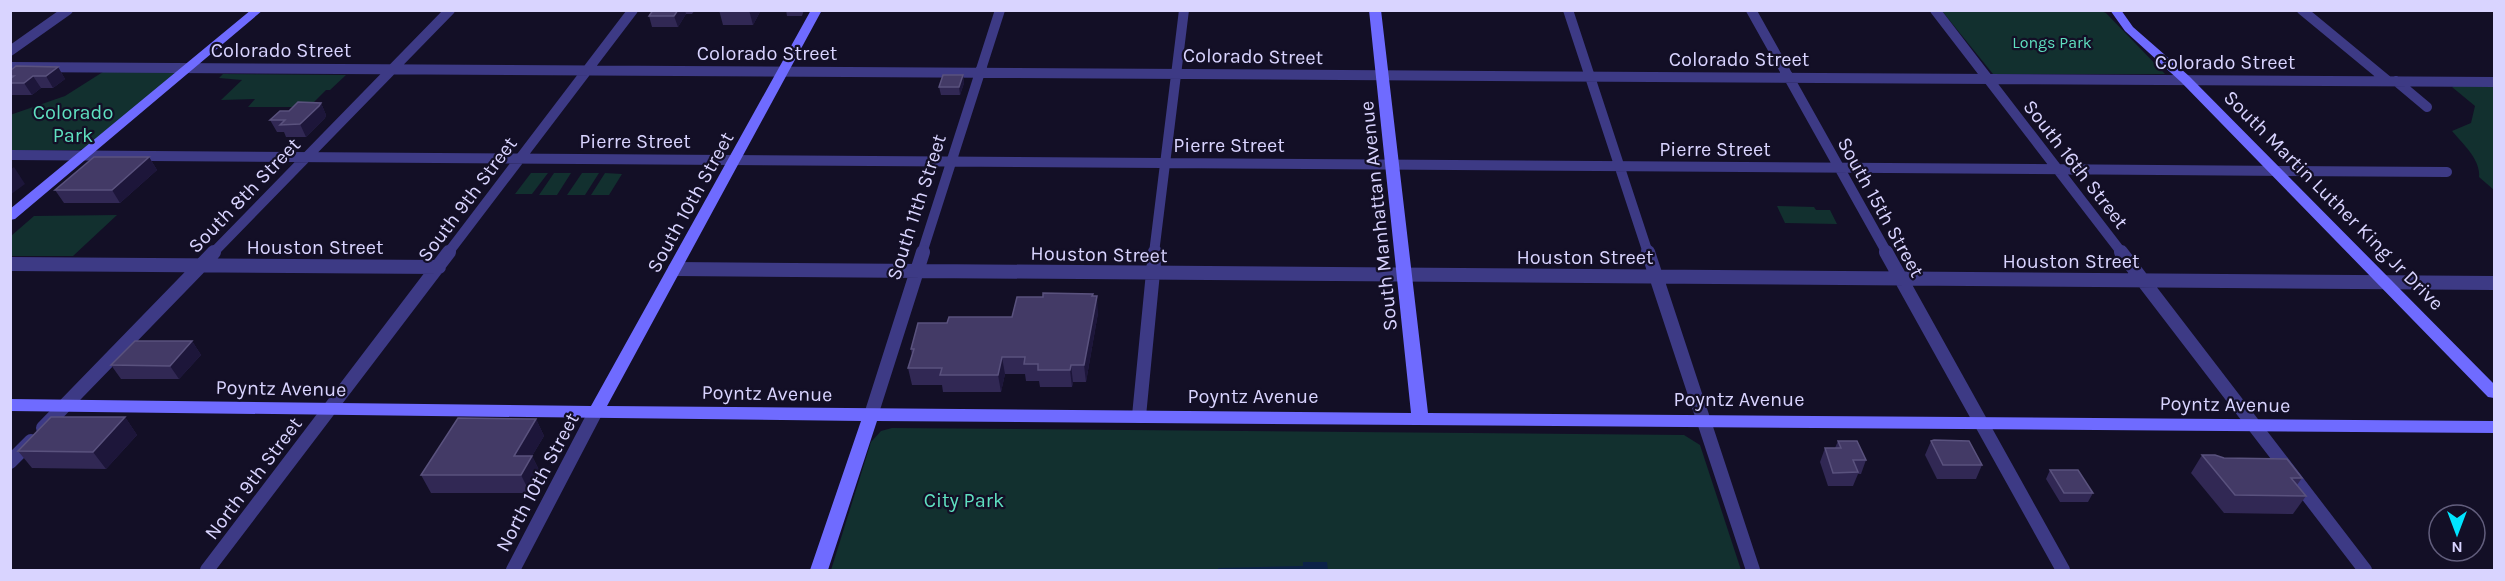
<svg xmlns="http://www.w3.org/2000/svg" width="2505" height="581" font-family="Karla,sans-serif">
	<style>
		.green { fill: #12302f }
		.water { fill: #0c2248 }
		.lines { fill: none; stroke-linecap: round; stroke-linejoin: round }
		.street-far1 { stroke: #3d3a85; stroke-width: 10 }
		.street { stroke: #3d3a85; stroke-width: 14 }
		.secondary { fill: #6f6bff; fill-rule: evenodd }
		.wall { fill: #312854 }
		.shaded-wall { fill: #1d163a }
		.building { fill: #433a66; stroke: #5a527e; stroke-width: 1.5 }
		.labels { text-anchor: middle; stroke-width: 4.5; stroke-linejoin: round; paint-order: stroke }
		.far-park-label { font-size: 16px; fill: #5fe0c0; stroke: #130f26 }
		.street-label { font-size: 20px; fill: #d9d4ff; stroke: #130f26 }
		.park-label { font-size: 20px; fill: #5fe0c0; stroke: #130f26 }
	</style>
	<rect width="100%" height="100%" fill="#130f26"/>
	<!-- green -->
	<path class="green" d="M1942,11H2101L2106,13L2165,74H1993Z
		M106,70L174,72V75L85,148L79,150L11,151L10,115L65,96Z
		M223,74L346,75L330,90H326L309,107H248L255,99L221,100L242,80L219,78Z
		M2454,86H2494V190L2479,177C2481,160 2463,144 2452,131L2471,123L2475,106L2452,87Z
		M531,173H548L532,194H515Z
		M554,173H571L557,195H539Z
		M582,173H599L585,195H567Z
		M605,173L622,174L609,195H591Z
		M1777,206L1814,207L1816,210H1830L1837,224L1785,223Z
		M117,215L73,256H11V236L34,216Z
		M892,428L1684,435L1700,445L1741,570H831L871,442L881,431Z"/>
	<!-- water -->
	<path class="water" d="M1303,562H1327L1328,570H1218V568L1303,566Z"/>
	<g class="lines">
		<!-- street-far1 -->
		<path class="street-far1" d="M1568,10L1648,253
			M1751,10L1887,253
			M1935,10L2122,253
			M2302,10L2388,81
			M10,51L68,10
			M10,67L2494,82
			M2396,81L2427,107
			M10,155L2447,172
			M213,253L450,10
			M448,253L633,10
			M922,253L1000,10
			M1154,253L1184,10"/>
		<!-- street -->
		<path class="street" d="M1648,252L1753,570
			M1886,252L2063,570
			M2121,252L2365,570
			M10,264L439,267
			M675,269L2494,283
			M871,415L923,252
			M1139,416L1155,252
			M43,428L214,252
			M10,462L31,441
			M207,570L449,252
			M513,570L596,411"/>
		<!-- secondary -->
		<path class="secondary" d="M251,10H263L15,219L10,220V209Z
			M811,10H822L607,406L1411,413L1369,10H1381L1428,413L2494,421V433L877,421L828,570H810L861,421L10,411V399L591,406Z
			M2110,10H2121L2133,27L2189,76L2494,384V398L2488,397L2181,82L2125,31Z"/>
	</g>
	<!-- wall -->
	<path class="wall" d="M653,10H695L692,14H686L678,27H652L649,16Z
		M719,10H761L753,25H723Z
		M786,10H804L802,16H787Z
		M58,67L65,79L53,88H41L32,95H12L10,92V71Z
		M963,75L964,83L960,95H941L939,87Z
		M321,103L326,115L325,118L306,137H286L284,132H277L270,120L289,111Z
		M149,157L157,170L120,203H64L55,190Z
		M1093,294L1098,313L1086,382H1073L1072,387H1040L1039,381H1026L1025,374H1005L1001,392H943L942,385H912L908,368L912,356L911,349L947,323L1012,317Z
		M192,341L201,355L179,379H121L111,365Z
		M125,417L137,435L106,469L32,468L18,451Z
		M536,419L544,436L532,456L541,474L530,493H431L421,475Z
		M1838,441L1866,460L1861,474H1858L1853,486H1828L1820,462L1825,448H1835Z
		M1931,441L1982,465L1976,479H1937L1925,455Z
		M2202,455L2224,458L2302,478L2297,485L2306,496L2293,514L2224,513L2191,473Z
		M2050,470L2093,493L2088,502H2060L2046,479Z"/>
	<!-- shaded-wall -->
	<path class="shaded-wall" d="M678,10H685L686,14L678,27L674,16Z
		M749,10H761L753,25Z
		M58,67L65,79L53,88L46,76Z
		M963,75L964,83L960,95L959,87Z
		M33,76L41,88L32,95L24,83Z
		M321,103L326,115L325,118L306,137L300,124Z
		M149,157L157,170L120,203L112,190Z
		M14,167L25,184L10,195V170Z
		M1093,294L1094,310L1097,296L1098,313L1086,382L1084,365Z
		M192,341L201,355L179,379L170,366Z
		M1002,357L1005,374L1001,392L998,375Z
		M1071,365L1073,382L1072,387L1070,370Z
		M125,417L137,435L106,469L93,452Z
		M536,419L544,436L532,456L541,474L530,493L521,475L514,456Z"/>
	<!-- building -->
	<path class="building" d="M653,10H678L674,16H649Z
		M16,66L58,67L46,76H33L24,83H10V79L14,76H10V71Z
		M943,75H963L959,87H939Z
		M298,102L321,103L319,106L300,124L280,125L285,120H270L280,111H289Z
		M94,157H149L112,190H55Z
		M1043,293L1093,294L1092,296H1097L1084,365H1071L1070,370H1038V364H1024L1025,357H1002L998,375H940L942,368H908L914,349H911L918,323H947L949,317H1012L1017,297H1043Z
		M135,341H192L170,366L111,365Z
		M51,417H125L93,452L18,451Z
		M458,418L536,419L514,456H532L521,475H421Z
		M1934,440L1969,441L1982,465H1943L1931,441Z
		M1838,441H1857L1866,460H1853L1858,472L1833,473L1825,448H1841Z
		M2202,455H2215L2224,458L2287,459L2302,478H2291L2306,496L2235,495Z
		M2050,470H2078L2093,493H2064Z"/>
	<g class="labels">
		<!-- far-park labels -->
		<g class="far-park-label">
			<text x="2052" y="48">Longs Park</text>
		</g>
		<!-- street labels -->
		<g class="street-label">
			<text x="281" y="57">Colorado Street</text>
			<text x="767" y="60">Colorado Street</text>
			<text transform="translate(1253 56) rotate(1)" y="7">Colorado Street</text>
			<text x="1739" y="66">Colorado Street</text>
			<text x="2225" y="69">Colorado Street</text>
			<text x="635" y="148">Pierre Street</text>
			<text x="1229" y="152">Pierre Street</text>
			<text x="1715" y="156">Pierre Street</text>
			<text transform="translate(2076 164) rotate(52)" y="7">South 16th Street</text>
			<text transform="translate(244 195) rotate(-46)" y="7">South 8th Street</text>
			<text transform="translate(467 199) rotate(-53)" y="7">South 9th Street</text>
			<text transform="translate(2334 200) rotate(45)" y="7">South Martin Luther King Jr Drive</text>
			<text transform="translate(690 202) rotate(-61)" y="7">South 10th Street</text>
			<text transform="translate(916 207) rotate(-72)" y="7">South 11th Street</text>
			<text transform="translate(1881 207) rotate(61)" y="7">South 15th Street</text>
			<text transform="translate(1378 216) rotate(-96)" y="7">South Manhattan Avenue</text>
			<text x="315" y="254">Houston Street</text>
			<text transform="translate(1099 254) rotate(1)" y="7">Houston Street</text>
			<text x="1585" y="264">Houston Street</text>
			<text x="2071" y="268">Houston Street</text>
			<text transform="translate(281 388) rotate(1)" y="7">Poyntz Avenue</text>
			<text transform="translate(767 393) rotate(1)" y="7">Poyntz Avenue</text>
			<text x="1253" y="403">Poyntz Avenue</text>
			<text x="1739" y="406">Poyntz Avenue</text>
			<text transform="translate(2225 404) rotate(1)" y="7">Poyntz Avenue</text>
			<text transform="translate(253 478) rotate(-53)" y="7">North 9th Street</text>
			<text transform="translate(537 482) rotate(-62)" y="7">North 10th Street</text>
		</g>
		<!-- park labels -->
		<g class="park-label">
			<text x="73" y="119">Colorado<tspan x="73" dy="23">Park</tspan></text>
			<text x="964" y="507">City Park</text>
		</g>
	</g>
	<!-- border -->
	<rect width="2505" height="581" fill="none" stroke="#d9d4ff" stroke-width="24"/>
	<!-- north arrow -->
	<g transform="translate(2457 533) rotate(180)"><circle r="28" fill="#130f26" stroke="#625e7d" stroke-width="1.5"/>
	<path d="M0-4.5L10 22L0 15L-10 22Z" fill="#00e5ff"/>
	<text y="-9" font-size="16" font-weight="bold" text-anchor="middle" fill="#d9d4ff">N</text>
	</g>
</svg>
